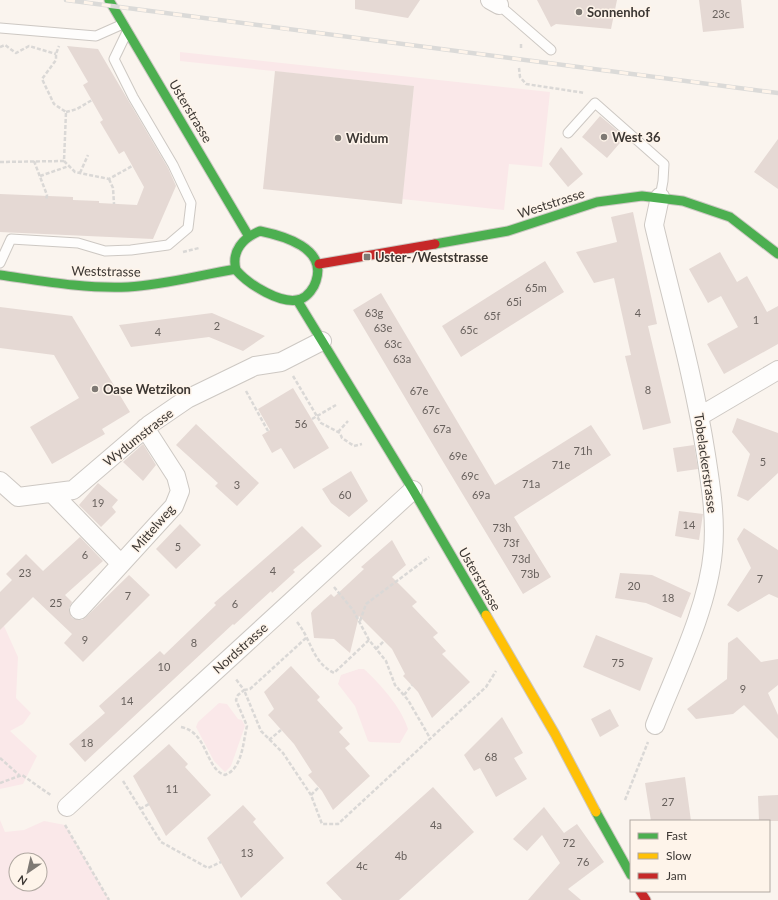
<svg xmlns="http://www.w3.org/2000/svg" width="778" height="900" font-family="Lato,sans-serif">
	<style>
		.green { fill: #fae8e9; fill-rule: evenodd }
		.building { fill: #e5d9d4 }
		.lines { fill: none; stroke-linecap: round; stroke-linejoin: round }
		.lane-casing { stroke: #cdc8c3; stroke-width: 11 }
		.street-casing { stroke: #cdc8c3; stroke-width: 20 }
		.fast-casing { stroke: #cdc8c3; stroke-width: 11 }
		.slow-casing { stroke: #cdc8c3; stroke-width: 11 }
		.jam-casing { stroke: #cdc8c3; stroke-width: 11 }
		.path { stroke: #dad8d6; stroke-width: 2.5; stroke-dasharray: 4 2; stroke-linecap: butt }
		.lane { stroke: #fefdfc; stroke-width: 9 }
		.street { stroke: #fefdfc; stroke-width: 18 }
		.fast { stroke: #4caf50; stroke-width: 9 }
		.slow { stroke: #ffc107; stroke-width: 9 }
		.jam { stroke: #c62828; stroke-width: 9 }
		.rail-casing { stroke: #dbdad8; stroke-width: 4.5 }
		.rail { stroke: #fef4ea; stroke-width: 3; stroke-dasharray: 9; stroke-linecap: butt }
		.poi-dot { fill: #7e7974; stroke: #fef4ea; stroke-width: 1.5 }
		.labels { text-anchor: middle; stroke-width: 3; stroke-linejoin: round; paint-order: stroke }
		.number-label { font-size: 11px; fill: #68615d }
		.poi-label { font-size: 13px; font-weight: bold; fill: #3c3733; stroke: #fef4ea; text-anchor: start }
		.street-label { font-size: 13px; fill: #3c3733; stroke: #fef4ea }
	</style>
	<rect width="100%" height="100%" fill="#faf4ee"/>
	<!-- green -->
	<path class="green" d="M180,52L550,92L542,167L509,164L504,210L402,199L414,86L180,61Z
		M0,622L4,626L18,657L16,698L31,713L23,724L10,731L37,756L23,784L0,789Z
		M359,669H364C381,685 401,707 408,729L400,743L370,742L368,741L355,706L338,684L341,675Z
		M219,703L227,704L238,719L242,720L245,726L231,766L225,772L214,761L196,727L198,722Z
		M0,820L5,832L24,830L44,821L65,825L109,900H0ZM16,860H40V884H16Z"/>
	<!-- building -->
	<path class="building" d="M355,0H420L408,18L355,9Z
		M537,0H617L611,29L556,24L551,27Z
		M699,0H741L744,28L703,32Z
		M67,46L98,49L168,168L176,186L153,239L0,232V194L73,197V200L99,201V203L137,205L144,187L124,151L119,154L100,122L103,120L83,85L88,82Z
		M275,71L414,86L402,204L263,189Z
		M600,116L625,137L607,158L582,137Z
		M778,139V189L754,172Z
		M561,147L583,174L568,187L549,164Z
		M633,212L657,324L648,326L671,423L643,430L625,356L631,355L614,278L594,283L576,252L617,242L611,217Z
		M720,252L737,282L747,276L767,312L778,306V344L724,374L707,344L738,327L721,296L708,303L689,269Z
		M545,261L564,292L461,357L442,326Z
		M381,293L495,485L591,425L611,455L514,517L551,577L523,594L439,455L353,310Z
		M0,307L72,316L130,412L102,429L105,434L52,464L30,427L79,398L54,355L0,348Z
		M212,313L265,336L243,351L209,337L131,347L119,325Z
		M293,388L329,448L294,469L281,448L272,453L262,435L270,430L258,409Z
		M737,418L778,433V473L748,501L737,496L750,454L732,432Z
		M196,424L259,483L237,506L215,486L218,483L176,445Z
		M143,444L156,465L143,481L123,462Z
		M694,445L698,469L677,472L673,448Z
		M351,471L368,501L349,517L331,503L322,489Z
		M98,483L118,500L112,507L116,512L101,527L79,505Z
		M679,511L703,514L699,540L675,536Z
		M180,524L201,545L176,569L156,549Z
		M302,526L322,546L293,570L295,572L272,593L271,591L234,625L233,624L85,762L69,744L105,713L99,706L160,651L164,655L216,605L214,603Z
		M744,528L778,550V598L769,594L738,612L727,605L751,568L737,539Z
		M80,537L103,561L65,595L72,602L69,608L72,618L82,620L86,617L129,575L150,595L83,662L64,643L72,634L33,597L0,630V592L12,580L6,574L26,554L43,571Z
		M392,540L406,565L392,577L417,602L412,606L438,633L433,637L446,651L442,654L470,682L432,718L418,692L403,676L405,674L392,649L359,616L350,653L334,639L314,638L311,613L313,610L331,594L334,597L364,569L361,567Z
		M620,573L652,575L691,593L681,618L646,603L615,598Z
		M596,635L653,658L640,691L583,667Z
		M737,637L761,662L778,659V685L768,693L778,715V739L744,705L733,714L696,719L687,709L727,679L728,643Z
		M291,666L320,697L317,700L343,728L339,732L350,744L345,748L370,776L333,810L322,791L308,775L312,772L294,744L268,715L274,709L264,692Z
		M610,709L619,726L600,737L591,719Z
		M502,717L523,753L514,758L527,779L496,797L480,768L474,771L464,755Z
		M169,744L188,764L185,767L211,795L166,836L133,776Z
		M685,777L691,821H651L645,783Z
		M433,787L474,832L399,900H342L326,883Z
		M778,795V821H759L758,796Z
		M243,805L256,819L253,822L284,858L241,898L207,838Z
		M544,807L564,833L577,824L604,862L568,889L581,900H528L560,863L542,835L527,851L513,839Z"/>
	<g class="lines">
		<!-- lane casing -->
		<g class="lane-casing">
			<path id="lane" d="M499,5L551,50
				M0,28L96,36L123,24
				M568,133L595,103L664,164L663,181L660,197
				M0,263L11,239L78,243L105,251L131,250L168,245L188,228L191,203L173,165L133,97L114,59L127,32"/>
		</g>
		<!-- street casing -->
		<g class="street-casing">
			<path id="street" d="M490,0L499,5
				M700,416L778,370
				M0,481L18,497L73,490L149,425L187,399L255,366L281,362L322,341
				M52,493L121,564
				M79,610L174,506L180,491L176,476L145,428
				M655,725C676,672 708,608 713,551C716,519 711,487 706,455C694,377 672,301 654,225L660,197
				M67,807L413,490"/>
		</g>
		<!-- fast casing -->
		<g class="fast-casing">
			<path id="fast" d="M109,0L248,235
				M260,231C284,236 327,248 316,281C314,288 308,296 301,299C282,306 248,284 236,270C231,251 243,238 260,231Z
				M435,244L508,231L597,202L642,196L683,201L730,217L778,254
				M0,275C42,281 85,289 128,287C164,285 200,275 236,269
				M297,300L413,490L486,615
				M596,812L631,875"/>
		</g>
		<!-- slow casing -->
		<g class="slow-casing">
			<path id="slow" d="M486,615L555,734L596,812"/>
		</g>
		<!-- jam casing -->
		<g class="jam-casing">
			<path id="jam" d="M319,264L435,244
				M640,891L646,900"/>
		</g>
		<!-- path -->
		<path class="path" d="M521,44V50
			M0,47L5,45L16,53L29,46L56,54
			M519,68L520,77L526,84L585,93
			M66,112L77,109L92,100
			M34,161L47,195L46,200
			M64,161L75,172L109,179L132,166
			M0,162L64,161L66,112L54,104L42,79L56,60V54L59,46
			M80,173L88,155
			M40,176L69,166
			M109,179L113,188L114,204
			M183,252L199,248
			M293,376L321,423L340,433L342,438L354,446L362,444
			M246,391L268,431
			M312,419L336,405
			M338,432L348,421
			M334,587L353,610L369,640L386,661L395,685L408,700L430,738
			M360,621L366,604L429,557
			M297,622C312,640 311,661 334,673L369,640
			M306,638L250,689L244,690L261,731L283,753L311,795L322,824H338L486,687L496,671
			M376,649L384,641
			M404,695L412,685
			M181,727C208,732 205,769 225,775C243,768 243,741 247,726L236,700L238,695L244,690L235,678
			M269,740L281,730
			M0,758L19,775
			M123,781L161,842L208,868L221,862
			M0,783L22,775L52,796
			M311,795L319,787
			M625,800L648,742
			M140,809L149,804
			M65,825L109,900"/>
		<!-- lane -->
		<use href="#lane" class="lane"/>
		<!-- street -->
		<use href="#street" class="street"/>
		<!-- fast -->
		<use href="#fast" class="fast"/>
		<!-- slow -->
		<use href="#slow" class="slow"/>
		<!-- jam -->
		<use href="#jam" class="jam"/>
		<!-- rail casing -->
		<g class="rail-casing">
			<path id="rail" d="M66,0L778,93"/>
		</g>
		<!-- rail -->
		<use href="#rail" class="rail"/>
	</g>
	<!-- markers -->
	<g class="poi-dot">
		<circle cx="579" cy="12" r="4"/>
		<circle cx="604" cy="137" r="4"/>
		<circle cx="338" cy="138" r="4"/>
		<rect x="363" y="253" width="8" height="8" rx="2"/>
		<circle cx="95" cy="389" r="4"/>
	</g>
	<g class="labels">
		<!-- number labels -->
		<g class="number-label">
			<text x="721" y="18">23c</text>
			<text x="536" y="292">65m</text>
			<text x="514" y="306">65i</text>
			<text x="374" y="317">63g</text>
			<text x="638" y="317">4</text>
			<text x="492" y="320">65f</text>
			<text x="756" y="324">1</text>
			<text x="217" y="330">2</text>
			<text x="383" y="332">63e</text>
			<text x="469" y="334">65c</text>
			<text x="158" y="336">4</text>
			<text x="393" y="348">63c</text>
			<text x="402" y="363">63a</text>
			<text x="648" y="394">8</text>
			<text x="419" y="395">67e</text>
			<text x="431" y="414">67c</text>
			<text x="301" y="428">56</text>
			<text x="442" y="433">67a</text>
			<text x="583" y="455">71h</text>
			<text x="458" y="460">69e</text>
			<text x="763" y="466">5</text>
			<text x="561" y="469">71e</text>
			<text x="470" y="480">69c</text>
			<text x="531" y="488">71a</text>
			<text x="237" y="489">3</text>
			<text x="345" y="499">60</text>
			<text x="481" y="499">69a</text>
			<text x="98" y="507">19</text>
			<text x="689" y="529">14</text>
			<text x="502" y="532">73h</text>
			<text x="511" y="547">73f</text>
			<text x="178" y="551">5</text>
			<text x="85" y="559">6</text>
			<text x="521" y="563">73d</text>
			<text x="273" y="575">4</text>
			<text x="25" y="577">23</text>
			<text x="530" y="578">73b</text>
			<text x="760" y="583">7</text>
			<text x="634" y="590">20</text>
			<text x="128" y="600">7</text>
			<text x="668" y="602">18</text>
			<text x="56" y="607">25</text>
			<text x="235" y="608">6</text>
			<text x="85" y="644">9</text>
			<text x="194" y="647">8</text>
			<text x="618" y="667">75</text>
			<text x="164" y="671">10</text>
			<text x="743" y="693">9</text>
			<text x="127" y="705">14</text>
			<text x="87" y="747">18</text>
			<text x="491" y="761">68</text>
			<text x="172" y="793">11</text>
			<text x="668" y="806">27</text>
			<text x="436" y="829">4a</text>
			<text x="569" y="847">72</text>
			<text x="247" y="857">13</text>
			<text x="401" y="860">4b</text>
			<text x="583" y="866">76</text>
			<text x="362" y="870">4c</text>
		</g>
		<!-- poi labels -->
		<g class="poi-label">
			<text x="587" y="17">Sonnenhof</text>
			<text x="612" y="142">West 36</text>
			<text x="346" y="143">Widum</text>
			<text x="375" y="262">Uster-/Weststrasse</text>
			<text x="103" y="394">Oase Wetzikon</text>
		</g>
		<!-- street labels -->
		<g class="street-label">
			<text transform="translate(191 111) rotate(59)" y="5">Usterstrasse</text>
			<text transform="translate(551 203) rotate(-18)" y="5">Weststrasse</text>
			<text transform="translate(106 271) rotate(1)" y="5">Weststrasse</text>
			<text transform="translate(138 437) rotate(-38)" y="5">Wydumstrasse</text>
			<text transform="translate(706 463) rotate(82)" y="5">Tobelackerstrasse</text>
			<text transform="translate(153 528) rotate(-49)" y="5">Mittelweg</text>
			<text transform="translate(480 579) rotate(60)" y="5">Usterstrasse</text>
			<text transform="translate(240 648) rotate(-42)" y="5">Nordstrasse</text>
		</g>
	</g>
	<!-- legend -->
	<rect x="630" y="820" width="140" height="72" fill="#fef4ea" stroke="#b0a8a1"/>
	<rect x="638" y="833" width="20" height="6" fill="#4caf50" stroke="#b0a8a1"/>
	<text x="666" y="840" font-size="12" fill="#3c3733">Fast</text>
	<rect x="638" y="853" width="20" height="6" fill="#ffc107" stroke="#b0a8a1"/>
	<text x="666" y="860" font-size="12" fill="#3c3733">Slow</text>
	<rect x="638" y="873" width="20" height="6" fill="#c62828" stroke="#b0a8a1"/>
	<text x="666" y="880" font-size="12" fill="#3c3733">Jam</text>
	<!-- north arrow -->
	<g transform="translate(28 872) rotate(214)"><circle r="19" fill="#fef4ea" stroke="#b0a8a1"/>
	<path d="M0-3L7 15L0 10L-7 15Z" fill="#7e7974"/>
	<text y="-6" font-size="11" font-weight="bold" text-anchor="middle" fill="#3c3733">N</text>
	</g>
</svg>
